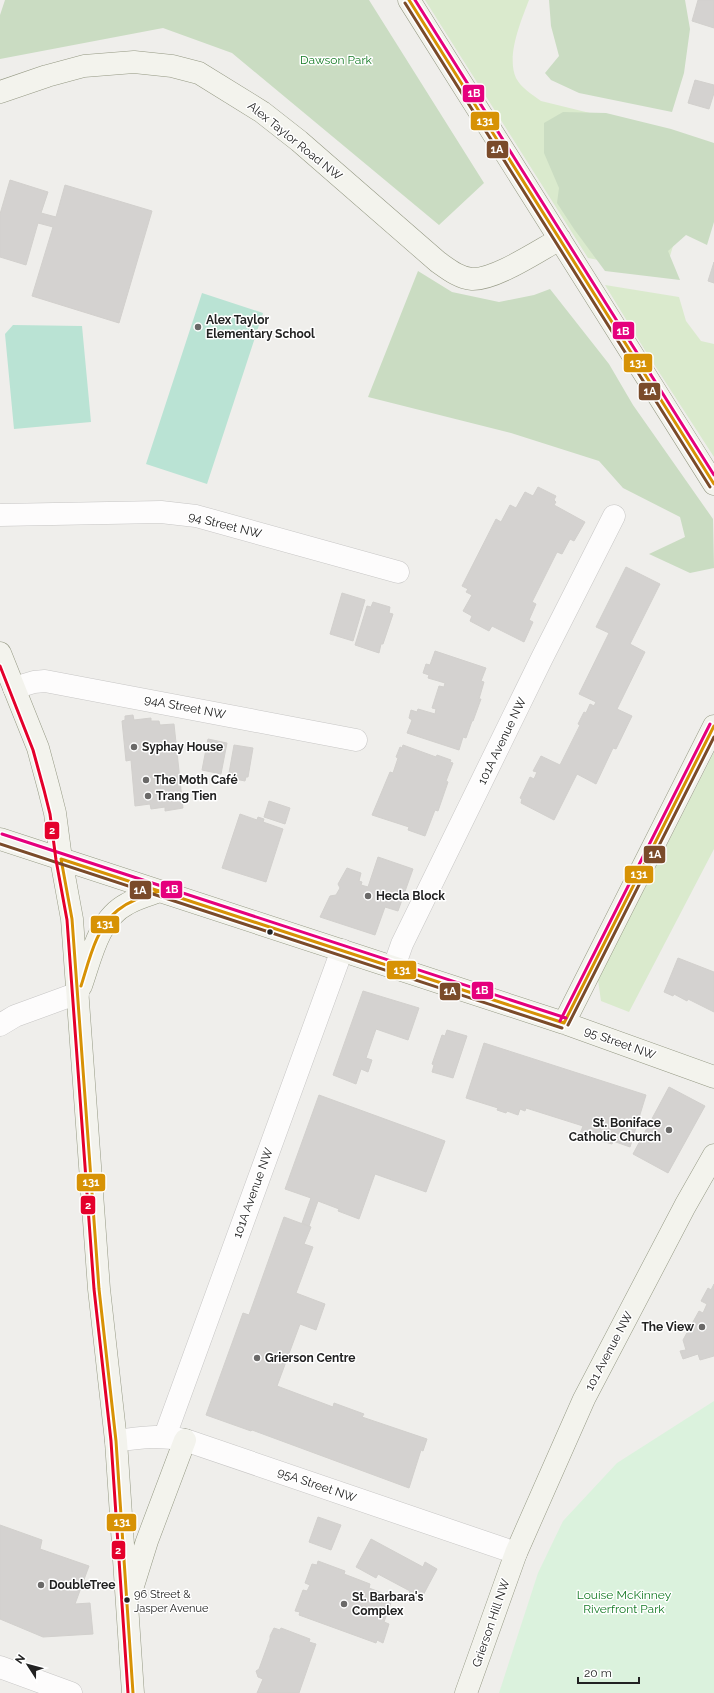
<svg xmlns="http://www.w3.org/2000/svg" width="714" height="1693" font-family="Raleway,sans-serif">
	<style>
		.grass { fill: #daeacd }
		.forest { fill: #cadcc2 }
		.park { fill: #dbf2dd }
		.pitch { fill: #bae3d4 }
		.building { fill: #d4d2d0; stroke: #d2d0cd }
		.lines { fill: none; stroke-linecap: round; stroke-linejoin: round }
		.street-casing { stroke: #c7c6c5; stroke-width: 23 }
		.secondary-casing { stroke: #959984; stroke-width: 23 }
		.street { stroke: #fdfcfc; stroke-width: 22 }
		.secondary { stroke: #f3f3ed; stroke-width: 22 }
		.bus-1-casing { stroke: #fff; stroke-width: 6 }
		.bus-2-casing { stroke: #fff; stroke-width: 6 }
		.bus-3-casing { stroke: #fff; stroke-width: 6 }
		.bus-4-casing { stroke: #fff; stroke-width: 6 }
		.bus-1 { stroke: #d79205; stroke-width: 3 }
		.bus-2 { stroke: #7a4b2a; stroke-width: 3 }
		.bus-3 { stroke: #e5007d; stroke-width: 3 }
		.bus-4 { stroke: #e4002b; stroke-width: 3 }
		.poi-dot { fill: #6a6968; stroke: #fff; stroke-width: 1.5 }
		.bus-dot { fill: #222; stroke: #fff; stroke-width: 1.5 }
		.labels { text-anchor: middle; stroke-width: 3; stroke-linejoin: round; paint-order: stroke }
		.bus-label { font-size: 11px; fill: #222; stroke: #fff; text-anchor: start }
		.park-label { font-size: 12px; fill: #157b25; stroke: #fff }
		.street-label { font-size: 12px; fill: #222; stroke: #fff }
		.poi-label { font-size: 12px; font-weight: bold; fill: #222; stroke: #fff; text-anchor: start }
		.line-badge { stroke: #fff; stroke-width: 1.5 }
		.badge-label { font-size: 11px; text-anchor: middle; font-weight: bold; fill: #fff }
	</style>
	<rect width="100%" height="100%" fill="#efeeeb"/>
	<!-- grass -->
	<path class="grass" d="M425,0H529C521,21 506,56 516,78C521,88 533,95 541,101L704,141L665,273L588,258Z
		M605,285L679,297L686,321L701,341L714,344V457L646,352Z
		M714,752V849L629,1012L601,1001L598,980Z"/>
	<!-- forest -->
	<path class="forest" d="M5,0H369L484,183L439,225L232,53L163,28L0,59V15Z
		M549,0H685L690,29L684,73L672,112L579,93L551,80L545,73L559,56L551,26Z
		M563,112L606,113L671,129L714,143V222L707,245L686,235L668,251L680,280L605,271L574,229L557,203L559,188L544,153V123Z
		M418,271L452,292L499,302L534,295L550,289L609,364L633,405L713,519L714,568L690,573L649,554L685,537L680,517L623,488L599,461L511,433L368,397Z"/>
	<!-- park -->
	<path class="park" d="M714,1401V1693H499L538,1573L563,1521L617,1463Z"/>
	<!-- pitch -->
	<path class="pitch" d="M202,293L263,313L207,484L146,464Z
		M13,325L82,326L91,422L14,429L5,334Z"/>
	<!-- building -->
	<path class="building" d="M698,0H714V28L692,21Z
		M695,80L714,85V93L709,109L688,103Z
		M10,180L48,192L41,213L56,217L65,185L152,211L119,323L32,296L53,227L38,223L26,265L0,257V214Z
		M714,262V283L708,281Z
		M538,487L556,496L554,500L556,502L554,505L585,522L574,541L570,539L562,554L557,552L532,602L536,604L529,620L533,622L524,642L492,626L489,631L470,621L472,616L463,611L472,595L466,592L468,589L462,586L496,519L501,522L510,505L516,508L525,492L533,496Z
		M626,567L660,584L630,644L645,652L617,709L632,716L616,749L613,748L596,784L577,774L554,820L521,803L522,799L520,798L530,777L534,779L537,772L533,771L541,756L560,765L580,725L578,724L584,712L586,713L590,704L594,706L596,702L579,694L609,633L596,627Z
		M342,593L365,600L353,641L330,634Z
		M373,602L390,607L389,613L393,614L383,644H381L379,653L355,645L367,606L371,607Z
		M435,651L486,668L481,681L484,682L479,699H481L473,721H472L466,738L463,737L459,750L407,733L412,720L409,718L411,710L417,712L418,709L435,714L436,709L432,708L439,686L444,687L445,683L428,678L429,675L423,673L426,664L430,665Z
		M133,715L134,720L151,718V721H159L160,725L174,724L183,808L165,811V807L151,809L150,804L135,806L131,760L126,761L122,721L125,720V716Z
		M208,739L227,743L221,774L202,770Z
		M234,745L253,748L248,777H246L245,781L235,779L236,775L229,773Z
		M403,745L436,757L437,755L451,760L450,762L453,763L446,781L448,782L438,811L435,810L425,836L408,830L409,827L372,815L390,772L393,773L398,758L396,757L400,747L402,748Z
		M269,801L290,808L285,824L264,817Z
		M240,814L257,820L258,817L264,819L263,822L283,829L266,882L222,868Z
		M378,857L413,869L398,911L385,907L375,935L320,917L330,896L336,895L340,888L338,884L347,868L361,873L359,881L362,882L361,885L368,887Z
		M678,958L714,972V1012L688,999L687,1001L674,994L673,996L664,992Z
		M363,991L419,1008L408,1040L376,1029L366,1058L372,1060L368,1072L361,1069L356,1084L333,1075Z
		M447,1030L467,1036L453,1078L432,1072L434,1065L432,1064L442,1035L445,1036Z
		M484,1043L646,1095L630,1147L613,1141L612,1144L591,1138L590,1140L579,1136L583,1126L526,1108L525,1111L520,1109L518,1115L507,1111L506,1113L497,1110L498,1108L466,1098Z
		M669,1087L705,1106L668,1173L633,1154Z
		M319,1095L445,1141L426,1192L375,1174L359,1219L338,1211L339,1209L318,1201L309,1226L302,1223L311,1198L285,1189Z
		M284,1217L311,1227L304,1244L313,1247L296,1293L325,1304L316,1330L300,1324L277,1386L333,1407L334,1403L364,1414L362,1417L427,1439L423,1451L421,1450L409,1488L252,1430L251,1431L206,1415L243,1313L249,1315Z
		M714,1284V1356L700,1360L698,1354L683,1359L680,1351L686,1350L683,1340L699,1311L703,1313L707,1304L701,1301L708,1288L711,1290Z
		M318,1517L341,1525L331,1550L309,1542Z
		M0,1525L42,1540L40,1549L89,1566L75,1604L90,1603L93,1634L43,1637L0,1619Z
		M371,1539L423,1567L425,1562L437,1569L420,1601L408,1595L410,1591L378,1574L376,1578L356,1567Z
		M318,1561L345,1571L344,1574L370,1584L369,1588L393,1597L384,1622L389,1624L383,1643L377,1640L376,1643L299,1615L300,1612L295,1611L303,1590L307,1591L310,1585L305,1583L312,1564L317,1565Z
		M274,1628L280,1630L281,1628L310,1639L309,1642L316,1644L299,1693H257L263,1679L258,1677L256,1671L259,1669L270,1639V1636Z"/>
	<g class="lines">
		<!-- street casing -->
		<g class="street-casing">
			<path id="street" d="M0,515L161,512L196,516L398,572
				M14,688L34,682L45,681L356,740
				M394,967L402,944L542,658L614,516
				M0,1025L15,1016L78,993
				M165,1436L342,950
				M116,1441C142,1437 158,1435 185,1440L516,1553
				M0,1667L71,1693"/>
		</g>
		<!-- secondary casing -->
		<g class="secondary-casing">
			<path id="secondary" d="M409,0L714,484
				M0,92L47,76L84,66L134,62L172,66L199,73L262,112L299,141L438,262C448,269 459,278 472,279C495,280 538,251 560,239
				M0,653L38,748L49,789L55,813L61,859L72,919L99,1289L116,1441L133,1693
				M0,839L564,1023L714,1077
				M81,986C91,958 98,919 127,904C137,898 149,895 160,891
				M564,1023L714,726
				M132,1589L147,1541L185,1440
				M466,1693L516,1553L584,1399L685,1206L714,1155"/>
		</g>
		<!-- street -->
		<use href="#street" class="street"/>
		<!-- secondary -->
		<use href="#secondary" class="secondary"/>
		<!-- bus-1 casing -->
		<g class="bus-1-casing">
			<path id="bus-1" d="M409,0L714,484
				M81,986C89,961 96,927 118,910C131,900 145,896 160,891
				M564,1023L714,726
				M133,1693L116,1441L99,1289L72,919L61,859L564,1023"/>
		</g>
		<!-- bus-2 casing -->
		<g class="bus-2-casing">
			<path id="bus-2" d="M405,3L710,487
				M0,844L562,1028
				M568,1025L714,737"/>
		</g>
		<!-- bus-3 casing -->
		<g class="bus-3-casing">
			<path id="bus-3" d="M415,0L714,475
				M2,834L566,1018
				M560,1021L710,724"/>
		</g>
		<!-- bus-4 casing -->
		<g class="bus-4-casing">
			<path id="bus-4" d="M0,666L33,750L44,790L50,814L56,860L67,920L94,1289L111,1441L128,1693"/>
		</g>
		<!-- bus-1 -->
		<use href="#bus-1" class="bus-1"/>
		<!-- bus-2 -->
		<use href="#bus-2" class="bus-2"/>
		<!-- bus-3 -->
		<use href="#bus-3" class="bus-3"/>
		<!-- bus-4 -->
		<use href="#bus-4" class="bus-4"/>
	</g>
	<!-- markers -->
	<g class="poi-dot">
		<circle cx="198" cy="327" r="4"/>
		<circle cx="134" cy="747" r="4"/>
		<circle cx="146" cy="780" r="4"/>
		<circle cx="148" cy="796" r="4"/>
		<circle cx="368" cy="896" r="4"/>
		<circle cx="669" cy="1130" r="4"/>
		<circle cx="702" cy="1327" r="4"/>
		<circle cx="257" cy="1358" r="4"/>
		<circle cx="41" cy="1585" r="4"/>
		<circle cx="344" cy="1604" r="4"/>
	</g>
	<g class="bus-dot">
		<circle cx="270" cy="932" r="3.5"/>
		<circle cx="127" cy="1600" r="3.5"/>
	</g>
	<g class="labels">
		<!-- bus labels -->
		<g class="bus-label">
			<text x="134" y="1598">96 Street &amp;<tspan x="134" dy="14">Jasper Avenue</tspan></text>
		</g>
		<!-- park labels -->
		<g class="park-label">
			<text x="336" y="64">Dawson Park</text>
			<text x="624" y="1599">Louise McKinney<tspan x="624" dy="14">Riverfront Park</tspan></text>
		</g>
		<!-- street labels -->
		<g class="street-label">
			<text transform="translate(295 141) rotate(39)" y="4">Alex Taylor Road NW</text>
			<text transform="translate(225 525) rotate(14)" y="4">94 Street NW</text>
			<text transform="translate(185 707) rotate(11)" y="4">94A Street NW</text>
			<text transform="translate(502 741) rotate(-64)" y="4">101A Avenue NW</text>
			<text transform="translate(620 1043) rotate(20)" y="4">95 Street NW</text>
			<text transform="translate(253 1193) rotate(-70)" y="4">101A Avenue NW</text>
			<text transform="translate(609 1351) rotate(-62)" y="4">101 Avenue NW</text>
			<text transform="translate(317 1485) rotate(19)" y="4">95A Street NW</text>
			<text transform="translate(491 1623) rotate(-71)" y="4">Grierson Hill NW</text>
		</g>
		<!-- poi labels -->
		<g class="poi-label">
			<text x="206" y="324">Alex Taylor<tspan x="206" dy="14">Elementary School</tspan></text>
			<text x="142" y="751">Syphay House</text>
			<text x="154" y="784">The Moth Café</text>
			<text x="156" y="800">Trang Tien</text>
			<text x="376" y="900">Hecla Block</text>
			<text x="661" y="1127" text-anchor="end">St. Boniface<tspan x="661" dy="14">Catholic Church</tspan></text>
			<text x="694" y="1331" text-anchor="end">The View</text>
			<text x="265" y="1362">Grierson Centre</text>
			<text x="49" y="1589">DoubleTree</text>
			<text x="352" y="1601">St. Barbara's<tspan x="352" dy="14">Complex</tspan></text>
		</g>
	</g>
	<g class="line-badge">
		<rect x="462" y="84" width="23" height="19" rx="4" fill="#e5007d"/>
		<rect x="470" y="111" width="30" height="20" rx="4" fill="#d79205"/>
		<rect x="486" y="140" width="23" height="19" rx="4" fill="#7a4b2a"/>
		<rect x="612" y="321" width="23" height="19" rx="4" fill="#e5007d"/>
		<rect x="623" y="353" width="30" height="20" rx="4" fill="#d79205"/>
		<rect x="638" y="382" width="23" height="19" rx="4" fill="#7a4b2a"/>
		<rect x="44" y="821" width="16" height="19" rx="4" fill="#e4002b"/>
		<rect x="643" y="845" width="23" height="19" rx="4" fill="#7a4b2a"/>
		<rect x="624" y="865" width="30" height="19" rx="4" fill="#d79205"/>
		<rect x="160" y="880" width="23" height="19" rx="4" fill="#e5007d"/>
		<rect x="129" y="880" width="23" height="20" rx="4" fill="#7a4b2a"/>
		<rect x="90" y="915" width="30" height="19" rx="4" fill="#d79205"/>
		<rect x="386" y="960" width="31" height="20" rx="4" fill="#d79205"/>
		<rect x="471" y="981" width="23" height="19" rx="4" fill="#e5007d"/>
		<rect x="439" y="982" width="22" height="19" rx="4" fill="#7a4b2a"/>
		<rect x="76" y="1173" width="30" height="19" rx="4" fill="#d79205"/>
		<rect x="80" y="1195" width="16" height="20" rx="4" fill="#e4002b"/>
		<rect x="106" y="1513" width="31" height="19" rx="4" fill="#d79205"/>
		<rect x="111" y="1540" width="15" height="20" rx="4" fill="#e4002b"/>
	</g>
	<g class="badge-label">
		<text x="474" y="97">1B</text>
		<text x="485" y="125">131</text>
		<text x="497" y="153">1A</text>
		<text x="623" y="335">1B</text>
		<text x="638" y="367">131</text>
		<text x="650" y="395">1A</text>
		<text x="52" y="834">2</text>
		<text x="655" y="858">1A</text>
		<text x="639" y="878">131</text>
		<text x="172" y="893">1B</text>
		<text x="140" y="894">1A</text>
		<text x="105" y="928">131</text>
		<text x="402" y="974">131</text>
		<text x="482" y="994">1B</text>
		<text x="450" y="995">1A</text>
		<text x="91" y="1186">131</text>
		<text x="88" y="1209">2</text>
		<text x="122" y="1526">131</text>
		<text x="118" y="1554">2</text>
	</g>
	<!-- north arrow -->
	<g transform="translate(28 1665) rotate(306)" stroke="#ffffff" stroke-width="3" paint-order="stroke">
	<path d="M0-3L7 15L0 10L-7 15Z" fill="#222222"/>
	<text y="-6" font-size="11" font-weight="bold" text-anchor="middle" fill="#222222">N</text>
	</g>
	<!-- scale -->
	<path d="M578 1677v6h61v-6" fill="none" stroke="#222222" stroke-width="2"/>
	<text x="584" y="1677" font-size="12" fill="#222222" stroke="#ffffff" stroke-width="3" paint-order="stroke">20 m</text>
</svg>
